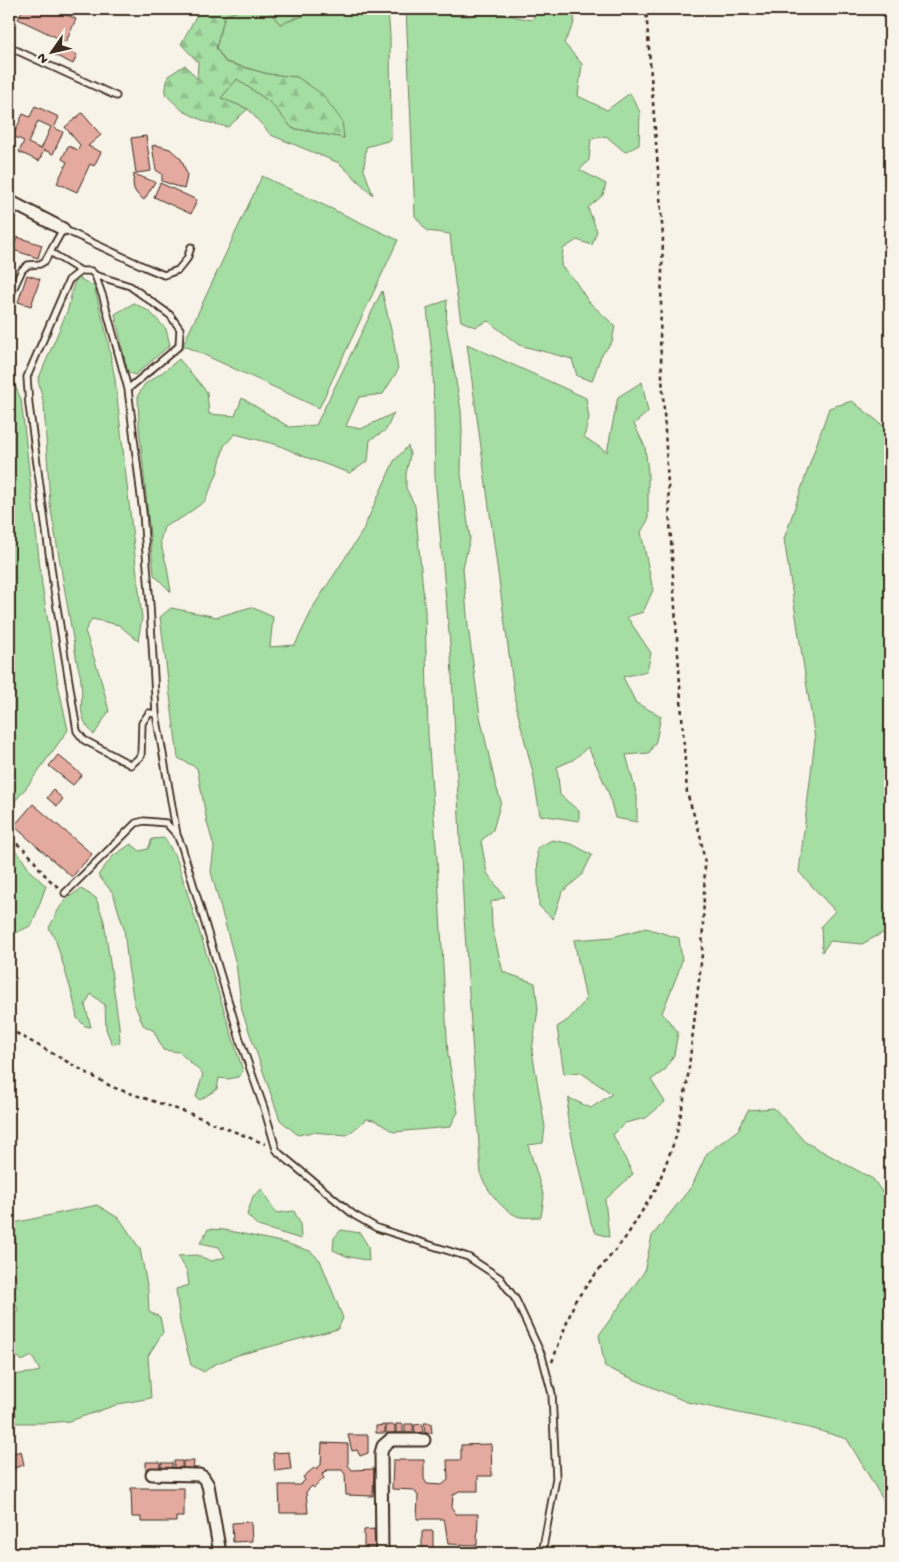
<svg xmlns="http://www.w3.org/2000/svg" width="899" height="1562" font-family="'Gochi Hand',sans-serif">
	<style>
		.grass { fill: #a5dea3; stroke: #708460 }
		.forest { fill: url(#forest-firs); stroke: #708460 }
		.building { fill: #e4aa9f; stroke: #3b2a1e; fill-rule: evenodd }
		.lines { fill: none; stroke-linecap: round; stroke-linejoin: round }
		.service-casing { stroke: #3b2a1e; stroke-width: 9 }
		.minor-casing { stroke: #3b2a1e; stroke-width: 15 }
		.path { stroke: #3b2a1e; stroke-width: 2.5; stroke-dasharray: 4 4; stroke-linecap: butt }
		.service { stroke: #f7f3e8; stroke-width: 5.5 }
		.minor { stroke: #f7f3e8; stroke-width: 11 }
	</style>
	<defs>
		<pattern id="forest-firs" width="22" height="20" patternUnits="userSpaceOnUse" patternTransform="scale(1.25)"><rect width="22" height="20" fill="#a5dea3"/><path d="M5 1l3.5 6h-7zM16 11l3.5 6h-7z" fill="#8fbf8c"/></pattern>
	</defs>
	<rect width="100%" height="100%" fill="#f7f3e8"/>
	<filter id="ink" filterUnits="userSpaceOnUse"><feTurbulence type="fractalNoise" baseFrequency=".02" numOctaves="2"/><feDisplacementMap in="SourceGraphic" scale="10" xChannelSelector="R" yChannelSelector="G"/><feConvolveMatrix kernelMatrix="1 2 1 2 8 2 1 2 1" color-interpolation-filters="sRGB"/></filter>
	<g filter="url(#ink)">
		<!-- grass -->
		<path class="grass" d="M244,9H267L280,24L303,16L300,9H388L390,36L391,140L366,147L364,170L373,195L339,163L271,135L248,109L221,98L237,79L271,103L292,128L344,138L341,121L297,77L268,74L226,62L216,48L225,15Z
			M406,9H443L448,15L467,16L495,12L531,20L541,9H576L573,26L564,43L582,64L578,96L607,110L630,93L640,112L639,145L625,152L606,136L591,139L589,160L580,170L606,184L603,195L588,208L597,231L592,245L577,240L563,249L561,266L575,281L588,301L615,326L612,342L601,356L592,381L577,376L572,359L519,345L488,321L475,327L461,321L455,283L450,234L427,231L415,216Z
			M262,176L398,240L319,408L183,345Z
			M78,278L94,286L106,332L115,379L142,618L138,641L119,625L92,619L85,631L100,676L109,711L94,735C75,714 84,705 81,682C81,675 78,668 77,662L50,504L44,405L38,380L68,309L74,283Z
			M382,291L394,343L398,370L383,394L359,397L346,426L361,429L394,413L386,430L370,440L368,461L350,473L305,457L278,445L235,434L224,446L217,474L205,501L183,517L164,527L160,541L167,567L171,592L154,575L139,426L138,395L145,384L167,369L179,359L207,392L209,414L235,416L242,398L289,427L316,425Z
			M447,300L446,324L461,410L462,429L461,474L470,538L463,568L468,626L480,716L495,783L501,801L493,830L481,841L487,873L505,897L491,902L492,927L503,972L535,983L538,1009L532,1051L545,1127L543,1143L528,1145L544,1197L541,1217C535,1217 526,1218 520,1217C503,1212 488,1191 481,1176L464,917L451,656L435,477L433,364L427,308Z
			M134,303L150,312L166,329L170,345L135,375L128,372L127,370L115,314Z
			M467,344L586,398L589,418L584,437L607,452L618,397L642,382L648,412L634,424L645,447L648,472V520L641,532L653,590L643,612L627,617L651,653L647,671L623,677L636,703L661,716L656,741L649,753L626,755L637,796V822L615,818L608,791L588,747L573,760L557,767L560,795L579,811V821L540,815L533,773L516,706Z
			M9,372L21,399L42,585L58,684L68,730L26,788L9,808Z
			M852,401L890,431V929L862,944L830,941L822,952L821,926L835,911L799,872L815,739L784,539L829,408Z
			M408,446L410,455L406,474V488L415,506L425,611L428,734L437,859L448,1055L458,1112L450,1127L394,1132L374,1120L367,1119L347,1135L312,1132L298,1135L280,1120L242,1011L236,964L211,872L214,847L207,822L197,768L178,758L160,617L171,608L217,617L251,607L273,617L270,647L295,645L315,604L362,532L394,461Z
			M165,838L177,860L243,1071L238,1077L228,1079L219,1078L217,1089L200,1100L196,1097L203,1074L179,1052L163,1050L154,1031L143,1025L134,1003L128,966L124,929L113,893L98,875L113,856L131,844L140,851L148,849L152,839Z
			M552,840L572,844L592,855L582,875L562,892L553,919L539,906L537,848Z
			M10,847L19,854L30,871L46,886L32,925L16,933L9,926Z
			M81,889L96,898L104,921L119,1026L120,1042L112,1044L106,1029L105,1005L91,994L85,1005L91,1027L85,1026L77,1018L73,997L56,941L49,928C60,907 60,902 81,889Z
			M646,928L679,938L682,960L678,973L662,1013L678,1032L674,1055L665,1070L651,1080L665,1102L646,1118L625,1123L613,1135L633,1174L605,1200L609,1237L596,1233L591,1223L567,1115L569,1098L591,1108L612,1094L580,1072L564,1074L557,1027L568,1020L586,1000L574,940L612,937Z
			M774,1108L805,1142L873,1179L890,1203V1504L885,1503L847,1439L814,1429L687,1402L605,1367L599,1335L644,1272L652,1236L692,1186L707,1153L738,1130L748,1110Z
			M262,1189L269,1202L277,1213L294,1211L300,1223L301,1239L258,1226L247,1215L253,1196Z
			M97,1205L120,1219L140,1249L148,1290L149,1312L160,1317L163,1332L148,1356L151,1398L119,1404L70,1421L46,1423H9V1376C19,1373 30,1374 40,1371L32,1356L22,1361L14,1353C17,1344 14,1338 9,1330L10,1322L18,1309L15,1304L9,1311V1286H17L15,1274L9,1266V1250L15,1244L16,1239L11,1240L9,1242V1224Z
			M208,1229L225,1230L285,1243L310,1251L320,1260L343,1318L338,1329L238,1355L213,1365L204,1372L191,1365L180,1323L176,1289L189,1285L187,1271L178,1256L196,1255L212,1261L225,1257L219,1247L200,1243Z
			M341,1230L360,1233L368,1246L369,1261L346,1256L333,1250L334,1238Z"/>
		<!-- forest -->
		<path class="forest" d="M200,9H244L225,15L216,48L225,62L268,74L297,77L322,94L342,121L344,138L292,128L271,103L237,79L221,98L248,109L228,127L206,122L183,111L165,94L168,76L185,65L197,79L198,62L181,44Z
			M267,9H300L303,16L280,24Z"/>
		<!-- building -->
		<path class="building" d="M23,9H53L76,19L66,42L18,19Z
			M59,47L77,55L73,64L55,55Z
			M35,106L59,117L54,128L63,132L53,154L44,150L39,161L19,152L24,141L13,136L23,114L30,117ZM38,121L51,127L41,149L28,143Z
			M82,113L101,135L88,146L101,152L94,166L90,164L77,192L57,183L67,162L62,159L68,146L78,150L80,145L65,127Z
			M146,136L151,171L136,173L131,138Z
			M156,145L170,149L181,159L187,174L186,181L184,189L162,181V174L156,170L152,146Z
			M134,174L155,182L144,200L137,194L134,189L133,183Z
			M160,183L197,200L191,214L154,197Z
			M17,237L42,245L38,258L13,250Z
			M27,275L40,279L31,306L18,302Z
			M58,755L82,775L73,785L49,766Z
			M53,790L63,799L57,806L47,798Z
			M33,804L92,854L72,877L14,826Z
			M424,1423H431L432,1433H425Z
			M396,1424H403V1433H396Z
			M405,1424H413V1433H405Z
			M422,1424L423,1432L415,1433L414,1425Z
			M385,1425V1433H376V1426Z
			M386,1425H395V1433H386Z
			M348,1435H368V1453L360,1456L357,1450L352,1451Z
			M322,1443L348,1444V1465L352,1470L374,1469L373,1496L346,1495L345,1474L342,1470H327L322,1475L324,1478L314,1488L312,1486L306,1492L308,1513H280L279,1485H300L305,1480L303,1477L314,1468L316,1469L321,1465Z
			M491,1444L492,1476H478V1491H459L453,1495L452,1508L456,1514H478L477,1545L448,1544L445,1523L443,1519H417L418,1496L414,1490L392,1489L393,1460H424V1479L427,1484L442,1485L448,1480L447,1460H461V1445Z
			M21,1451L24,1465L14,1468L11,1454Z
			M289,1452L291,1469L275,1471L273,1453Z
			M174,1461H182V1470H174Z
			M183,1461H194L193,1470L183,1469Z
			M146,1462H160V1471H146Z
			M161,1463H172V1471H161Z
			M131,1488H184V1517H176V1522H141V1517H132Z
			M251,1522L252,1541L233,1542L232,1523Z
			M374,1529L375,1549H364V1530Z
			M422,1531H433V1553H422Z"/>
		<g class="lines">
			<!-- service casing -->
			<g class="service-casing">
				<path id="service" d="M9,47L116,96
					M50,252L81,271
					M95,275L130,286L170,315L180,329L179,346L128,389
					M9,298L22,270L28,265L40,264L45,261L63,229L145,267L164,275L178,270L187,259L191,247
					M156,714L149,713L142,723L141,756L131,765L84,740L77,731L54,589L29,405L27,377L69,280L81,271H91L95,275L103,297L128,389L143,513L150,605L156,714L177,835
					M65,893L136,823L144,821L166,823L177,835L182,847L241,1043L264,1108L276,1149L279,1153L354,1215L377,1228L468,1257L500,1278L516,1300L542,1356L552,1394L556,1478L542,1553"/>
			</g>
			<!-- minor casing -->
			<g class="minor-casing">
				<path id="minor" d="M9,201L63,229
					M152,1474L199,1475L203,1477L208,1485L220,1553
					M382,1553L381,1453L383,1446L390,1440H424"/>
			</g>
			<!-- path -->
			<path class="path" d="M9,842C24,842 35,864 45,875C49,880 55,884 60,889
				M9,1029L112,1087L191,1114L265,1144
				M552,1362L575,1301L598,1271L626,1237L657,1187L676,1137L687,1084L702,954L705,864L700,834L687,793L673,576L660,339L663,237L646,9"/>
			<!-- service -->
			<use href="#service" class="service"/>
			<!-- minor -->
			<use href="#minor" class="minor"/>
		</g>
	</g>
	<!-- margin -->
	<rect width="899" height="1562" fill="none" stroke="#f7f3e8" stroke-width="30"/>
	<rect x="15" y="15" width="869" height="1532" fill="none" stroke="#3b2a1e" stroke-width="2" filter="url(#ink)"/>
	<!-- north arrow -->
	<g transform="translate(52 52) rotate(236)" stroke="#f7f3e8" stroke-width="4" paint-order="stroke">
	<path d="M0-4L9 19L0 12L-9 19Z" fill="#3b2a1e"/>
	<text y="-8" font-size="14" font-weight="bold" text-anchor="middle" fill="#3b2a1e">N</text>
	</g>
</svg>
